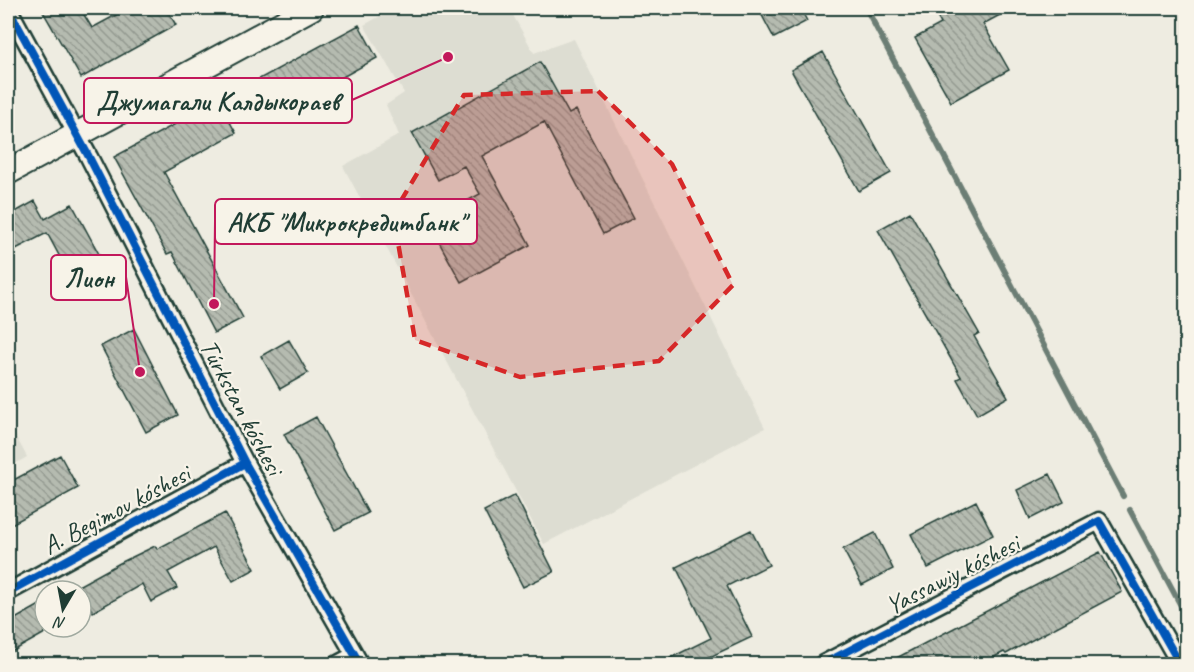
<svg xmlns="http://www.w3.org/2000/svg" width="1194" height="672" font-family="Caveat,sans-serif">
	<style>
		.built { fill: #ddddd2 }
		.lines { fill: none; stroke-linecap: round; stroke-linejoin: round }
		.stream { stroke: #6c7e74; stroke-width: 6 }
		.building { fill: url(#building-back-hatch); stroke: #1f3d34; stroke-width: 1.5 }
		.street-casing { stroke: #1f3d34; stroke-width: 21 }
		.secondary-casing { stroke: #1f3d34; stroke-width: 28 }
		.street { stroke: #f7f3e8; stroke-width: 16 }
		.secondary { stroke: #f7f3e8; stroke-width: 24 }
		.cycleway-casing { stroke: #f7f3e8; stroke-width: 11 }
		.cycleway { stroke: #0057b8; stroke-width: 8 }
		.marked { fill: #d62828; fill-opacity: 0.2; stroke: #d62828; stroke-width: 4.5; stroke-dasharray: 12 8; stroke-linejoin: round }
		.labels { text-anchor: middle; stroke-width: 4.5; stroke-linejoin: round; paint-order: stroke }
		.street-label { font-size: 26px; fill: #1f3d34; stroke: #f7f3e8 }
		.leader { fill: none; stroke: #c2185b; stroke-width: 2 }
		.callout-dot { fill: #c2185b; stroke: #f7f3e8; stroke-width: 2 }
		.callout { fill: #f7f3e8; stroke: #c2185b; stroke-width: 2 }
		.callout-label { font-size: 27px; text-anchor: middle; font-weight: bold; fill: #1f3d34 }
	</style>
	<defs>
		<pattern id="building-back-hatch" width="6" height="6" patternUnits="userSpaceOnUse" patternTransform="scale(1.5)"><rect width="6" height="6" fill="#b5bbb0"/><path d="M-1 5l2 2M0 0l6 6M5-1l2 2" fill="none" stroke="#939990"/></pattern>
	</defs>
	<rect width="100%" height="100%" fill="#eeece1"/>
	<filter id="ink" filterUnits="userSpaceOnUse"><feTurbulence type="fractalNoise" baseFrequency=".0167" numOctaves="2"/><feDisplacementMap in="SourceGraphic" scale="12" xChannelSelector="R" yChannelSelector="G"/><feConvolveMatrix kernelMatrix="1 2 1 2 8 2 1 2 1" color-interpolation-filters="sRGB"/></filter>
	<g filter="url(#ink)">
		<!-- built -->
		<path class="built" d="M395,8H509L534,53L574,39L765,428L544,544L343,166L399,135L386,105L404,93L364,25Z
			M8,422L27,457L8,468Z"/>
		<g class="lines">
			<!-- stream -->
			<path class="stream" d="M866,8L1123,496
				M1130,510L1186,615"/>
		</g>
		<!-- building -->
		<path class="building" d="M41,8H80L92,28L129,8H166L176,25L81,78Z
			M758,8H800L807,21L774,38Z
			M932,8H1013L983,24L1009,70L951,102L915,38L941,24Z
			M359,25L377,58L267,119L248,85Z
			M823,52L891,173L859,191L791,70Z
			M540,62L569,114L576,110L634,218L603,234L544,122L482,156L530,245L461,282L428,222L480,194L464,166L438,180L412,133Z
			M218,101L236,133L164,172L243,318L214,333L172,252L167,254L114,157Z
			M35,201L45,219L72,204L100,256L68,272L47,233L8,253V216Z
			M910,212L979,333L974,336L1008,397L977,415L957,379L961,377L878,230Z
			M134,329L178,415L146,432L101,346Z
			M289,340L308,373L280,389L261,356Z
			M316,417L368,513L335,530L284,434Z
			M60,455L78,488L8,526V483Z
			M1050,474L1064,502L1030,519L1017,490Z
			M515,495L554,572L523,587L484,511Z
			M976,501L993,535L928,568L911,534Z
			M225,513L255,569L233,581L214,547L168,572L177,588L151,602L142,584L93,612L78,586L120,563L155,546L157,549Z
			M751,530L769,565L727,586L752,637L695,664H658L711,638L676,567Z
			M875,533L893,569L862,585L843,549Z
			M1100,552L1122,592L1006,654L1004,652L981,664H885Z
			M45,602V633L8,654V623Z"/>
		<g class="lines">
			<!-- street casing -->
			<g class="street-casing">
				<path id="street" d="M8,8L89,157L245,463L360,664
					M8,592L245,463
					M338,664L355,655
					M823,664L1099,521L1180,664"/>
			</g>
			<!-- secondary casing -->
			<g class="secondary-casing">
				<path id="secondary" d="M8,172L311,8"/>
			</g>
			<!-- street -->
			<use href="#street" class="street"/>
			<!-- secondary -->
			<use href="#secondary" class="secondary"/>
			<!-- cycleway casing -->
			<g class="cycleway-casing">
				<path id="cycleway" d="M8,8L89,157L245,463L360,664
					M8,592L245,463
					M823,664L1099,521L1180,664"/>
			</g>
			<!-- cycleway -->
			<use href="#cycleway" class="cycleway"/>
		</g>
	</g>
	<!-- marked area -->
	<path class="marked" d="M598,91L672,164L733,285L659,361L520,377L415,340L393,214L464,95Z"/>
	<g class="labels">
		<!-- street labels -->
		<g class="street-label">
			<text transform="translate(242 407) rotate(62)" y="9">Túrkstan kóshesi</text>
			<text transform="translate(116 509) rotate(-28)" y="9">A. Begimov kóshesi</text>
			<text transform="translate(952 574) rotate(-27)" y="9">Yassawiy kóshesi</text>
		</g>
	</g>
	<!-- callouts -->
	<path class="leader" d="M448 57L352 100M214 304L215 221M140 372L126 277"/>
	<g class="callout-dot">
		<circle cx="448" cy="57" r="6"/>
		<circle cx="214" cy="304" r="6"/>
		<circle cx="140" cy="372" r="6"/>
	</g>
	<g class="callout">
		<rect x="84" y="78" width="268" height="45" rx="6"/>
		<rect x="215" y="199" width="262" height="45" rx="6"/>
		<rect x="51" y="255" width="75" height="45" rx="6"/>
	</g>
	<g class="callout-label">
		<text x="218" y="110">Джумагали Калдыкораев</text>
		<text x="346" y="231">АКБ "Микрокредитбанк"</text>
		<text x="89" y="287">Лион</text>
	</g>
	<!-- margin -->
	<rect width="1194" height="672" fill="none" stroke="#f7f3e8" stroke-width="30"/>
	<rect x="15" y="15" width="1164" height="642" fill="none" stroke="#1f3d34" stroke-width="2" filter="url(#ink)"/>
	<!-- north arrow -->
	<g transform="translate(63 609) rotate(190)"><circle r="28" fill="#f7f3e8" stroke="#a1aaa0" stroke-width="1.5"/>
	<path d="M0-4.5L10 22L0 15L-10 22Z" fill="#1f3d34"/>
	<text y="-9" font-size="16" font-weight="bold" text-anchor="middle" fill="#1f3d34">N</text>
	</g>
</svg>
